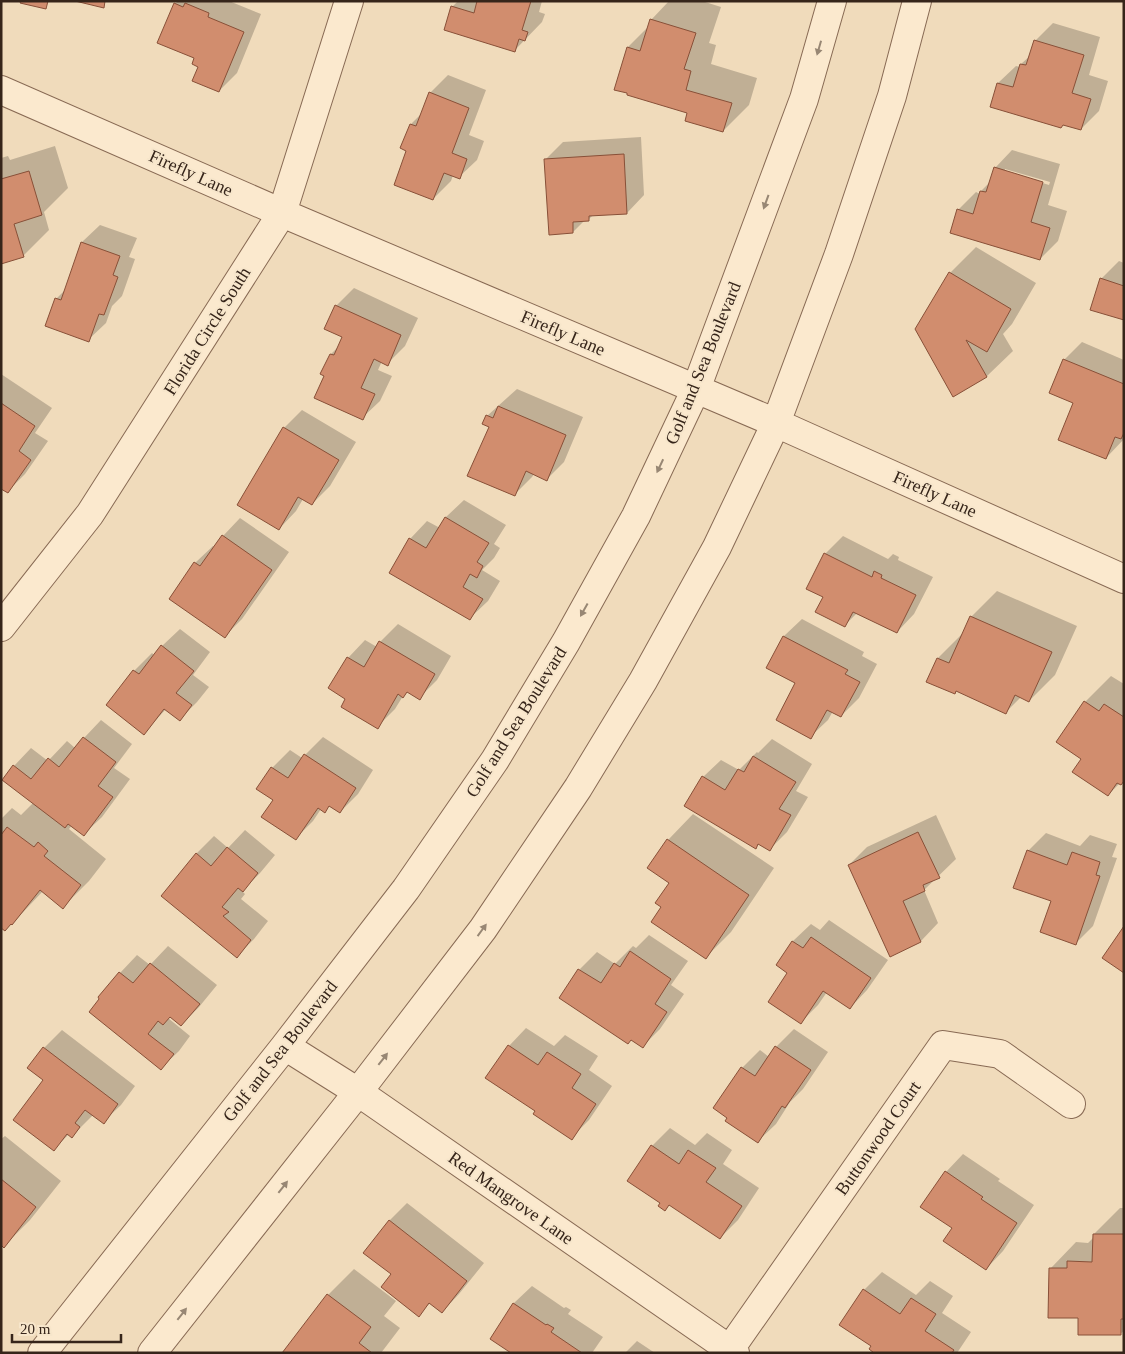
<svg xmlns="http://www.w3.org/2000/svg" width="1125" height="1354" font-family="Georgia,serif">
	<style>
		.shadow { fill: #0003; fill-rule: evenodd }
		.building { fill: #d18d6e; stroke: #885038 }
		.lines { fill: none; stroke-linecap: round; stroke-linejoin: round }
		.minor-casing { stroke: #886a54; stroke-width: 30 }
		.minor { stroke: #fbe9ce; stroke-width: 28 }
		.oneway { fill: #988774 }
		.labels { text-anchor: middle; stroke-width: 4; stroke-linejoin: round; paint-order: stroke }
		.street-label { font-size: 18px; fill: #36251a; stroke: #f7e6cb }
	</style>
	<rect width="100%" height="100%" fill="#f0dbbb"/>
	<!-- shadow -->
	<path class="shadow" d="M178,1H229L261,14L237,73L219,91L200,66L175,4Z
		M458,1H542L539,12L545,14L542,22L515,50L452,7Z
		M669,1H702L721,7L709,43L716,45L711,64L757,78L749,105L723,131L689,112L616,89L628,47L648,27L651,20Z
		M1053,23L1100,37L1089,75L1108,81L1099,111L1081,129L998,83L1016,66L1020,67L1021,64L1031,55L1035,41Z
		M448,75L486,90L469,135L484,141L477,160L459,177L453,175L451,181L433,199L408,151L411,124L423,112L430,93Z
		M641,137L644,195L627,213L594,214L588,220H585L573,232L546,159L563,142Z
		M55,146L68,188L44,212L49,230L23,256L1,262V158L8,156L10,160Z
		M1012,150L1060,164L1048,205L1067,211L1058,241L1040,259L958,210L976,192L980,194L981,191L991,181L995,168ZM1005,169L1050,182L1049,185L1005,171Z
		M100,225L137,238L129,257L135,259L122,296L112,306L106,323L88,340L56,299L66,289L82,242Z
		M976,247L1036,283L1012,324L1003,334L1013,351L987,376L954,395L950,273Z
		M1119,261L1124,263V319L1101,279Z
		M354,288L418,318L405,346L387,364L382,361L378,370L392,376L380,401L362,418L326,376L331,354L340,345L344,336L336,306Z
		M1082,342L1124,360V439L1106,458L1075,402L1064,360Z
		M1,374L52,408L35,433L48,441L25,474L7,492L1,488Z
		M517,389L583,417L564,462L547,479L534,474L532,477L515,494L487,416Z
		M302,410L356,442L330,486L312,504L303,499L296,511L279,529L284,428Z
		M464,500L506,525L494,544L500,548L494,558L482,570L500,581L488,601L470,618L410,539L427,521L440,528L446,517Z
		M240,518L289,552L242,619L225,636L195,563L213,546L215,547L223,536Z
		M843,536L888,559L893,554L899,557L898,560L933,577L914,614L897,632L857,613L845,625L824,596L825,554Z
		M997,591L1077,626L1055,675L1029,701L1021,697L1006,712L957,690L954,693L938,658L964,632L971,617Z
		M802,619L864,652L862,656L877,664L859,698L841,716L833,711L828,720L810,737L797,683L768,667L784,636Z
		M398,624L451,656L437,680L419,698L408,691L403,696L395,709L377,727L347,698L348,658L365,640L377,647L380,642Z
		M180,629L210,652L193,675L209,687L197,702L180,719L166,709L144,733L134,671L152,653L155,656L162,646Z
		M1111,676L1124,684V781L1120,783L1108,795L1082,758L1058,742L1085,702Z
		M101,720L132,744L114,768L130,779L102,817L84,834L72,825L69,829L106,859L89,881L63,907L43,891L12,924L1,926V819L12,808L21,815L34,802L4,779L14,766L31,748L48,761L67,741L75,748L84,738Z
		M323,737L373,770L358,794L340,812L330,805L324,811L321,809L313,821L296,838L274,800L258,789L272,768L290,750L302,758Z
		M772,739L812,764L796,791L808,797L787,832L770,849L759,844L756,847L703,777L721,760L739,770L757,752L758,753Z
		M693,814L774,868L731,932L706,957L663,907L671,882L668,840Z
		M936,815L956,859L924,890L938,923L921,941L849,865L867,847Z
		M245,830L275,855L260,873L242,891L245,894L241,899L268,921L254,939L237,956L196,854L214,836L228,848Z
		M1046,833L1080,846L1090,835L1117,844L1112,857L1117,858L1093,926L1076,943L1028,851Z
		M829,920L888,960L867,990L850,1008L827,992L818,1005L801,1022L788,973L777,965L793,941L811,924L820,930Z
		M649,935L688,961L671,985L684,994L660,1029L643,1046L561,997L579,970L597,952L615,964L633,946L636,948Z
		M168,946L217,985L199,1007L181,1025L170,1016L168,1018L190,1036L179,1051L161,1068L120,973L137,955L150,965Z
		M526,1028L554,1046L565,1035L598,1056L589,1070L612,1086L589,1120L571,1138L537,1111L509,1046Z
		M794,1029L828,1052L803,1089L790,1102L776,1124L758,1141L729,1118L742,1068L760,1050L769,1057L776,1047Z
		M62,1030L135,1086L121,1105L103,1122L93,1115L72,1136L69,1134L54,1149L45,1080L44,1048Z
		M670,1128L695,1145L707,1133L732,1150L723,1164L759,1188L738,1220L720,1238L670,1204L665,1209L662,1203L629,1181L652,1146Z
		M5,1136L61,1181L30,1220L4,1246L1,1244V1139Z
		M963,1154L1000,1179L998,1181L1034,1205L1003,1251L986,1269L954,1228L946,1172Z
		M407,1203L484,1263L459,1294L442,1312L430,1303L419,1315L393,1274L365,1252L390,1220Z
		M1120,1208H1124V1331L1120,1334L1079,1317L1051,1268L1076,1242L1088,1243L1094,1237V1234Z
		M354,1269L396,1301L384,1316L400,1328L381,1353H284L328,1295Z
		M882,1272L916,1295L930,1281L953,1296L942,1313L971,1332L957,1353H877L873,1346L864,1290Z
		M532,1286L564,1308L566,1307L571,1310L568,1314L603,1337L592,1353H513L491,1338L514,1303Z
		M637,1341L655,1353H625Z"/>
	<!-- building -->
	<path class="building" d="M21,1H48L46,9L20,3Z
		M75,1H105L104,8Z
		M477,1H531L522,30L528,32L525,41L519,39L515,52L444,30L451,6L474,13Z
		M174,3L183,7L185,3L209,13L208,17L244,32L219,92L192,81L198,67L192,64L194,58L157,43Z
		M650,19L696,33L684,69L691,71L686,90L732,103L723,132L685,121L687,113L627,95V93L614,90L627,47L640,51Z
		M1034,40L1084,55L1072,93L1091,99L1081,130L1063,125L1061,128L990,107L997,83L1013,87L1020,64L1026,65Z
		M429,92L469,108L452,153L467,159L460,179L444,173L433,200L394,185L406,151L400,148L410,124L416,126Z
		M624,154L627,214L589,216V221L573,222V233L549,235L544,159Z
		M994,167L1043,182L1031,222L1050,228L1040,260L950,233L957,209L973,214L980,191L986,192Z
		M29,171L42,215L14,224L24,257L1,264V179Z
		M81,242L120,256L113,275L118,277L104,315L99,314L89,342L45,326L55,298L61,300Z
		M949,272L1011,309L987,352L966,340L987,377L953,397L915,329Z
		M1100,278L1124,286V320L1090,310Z
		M335,305L401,335L388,366L374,359L361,388L375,394L363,420L314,398L324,376L320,374L330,354L334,355L342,337L324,329Z
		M1063,359L1124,384V433L1121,439L1115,437L1106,459L1058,440L1073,403L1049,393Z
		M1,403L35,426L19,451L31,460L8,493L1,489Z
		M498,406L566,435L547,481L526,471L515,496L467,476L489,427L482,424L486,415L493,418Z
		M283,427L339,460L312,505L298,497L279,530L237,505Z
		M445,517L489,543L477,562L483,566L477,578L470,574L463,587L483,599L470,620L389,573L409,538L426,548Z
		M222,535L272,570L225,638L169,599L194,562L200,566Z
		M824,553L872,577L874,571L882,575L881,578L916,595L897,633L853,612L845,627L815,612L823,597L806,589Z
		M970,616L1052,652L1029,702L1015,695L1006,714L956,691L955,694L926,682L937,658L949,663Z
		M783,636L848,670L845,674L860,682L841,717L827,710L811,739L776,720L795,683L766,668Z
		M379,641L435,674L420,700L407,692L403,698L398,694L378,729L341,707L345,699L328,688L347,657L364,667Z
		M161,645L194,671L176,693L192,705L180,721L164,709L144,735L106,705L133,670L139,674Z
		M1084,701L1099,711L1104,704L1124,717V781L1121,785L1117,783L1108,796L1072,772L1081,759L1056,742Z
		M83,737L116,762L98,786L113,797L84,836L68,824L65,828L2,780L13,765L31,779L48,758L59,767Z
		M304,754L356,788L340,813L329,806L325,813L318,808L296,840L261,817L273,800L256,789L271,767L288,778Z
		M753,756L796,782L779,809L791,815L770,851L758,844L756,849L684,806L702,776L725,790L738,769L744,772Z
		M7,827L34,847L38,842L48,851L44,856L81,885L63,909L40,890L12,925L11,924L5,931L1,928V835Z
		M918,832L940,878L923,885L925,891L903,901L921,942L890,957L848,865Z
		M667,839L749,895L706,959L651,922L661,907L655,903L669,883L647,868Z
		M227,847L258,873L243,892L238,888L222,907L229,912L223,916L251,940L237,958L161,896L196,853L211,866Z
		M1027,850L1067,865L1072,852L1100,862L1096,875L1100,876L1076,945L1040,932L1051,901L1013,888Z
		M1124,926V973L1102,958Z
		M811,937L871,978L850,1009L823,991L801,1024L768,1002L787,973L776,965L792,941L803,948Z
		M630,951L671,979L655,1004L667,1012L643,1048L631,1040L628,1044L559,998L578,969L601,983L614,963L620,967Z
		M150,963L200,1004L181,1026L170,1017L163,1025L158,1021L148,1034L174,1054L161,1070L89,1012L99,999L98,997L119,972L133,983Z
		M508,1045L538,1065L547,1052L581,1074L572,1088L596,1104L572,1140L533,1114L535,1111L485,1078Z
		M775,1046L811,1070L785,1108L782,1106L758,1143L725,1121L727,1118L713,1108L741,1067L755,1076Z
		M43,1047L118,1104L104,1124L85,1110L75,1123L80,1127L72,1138L67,1134L54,1151L13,1120L43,1080L27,1068Z
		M651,1145L679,1164L688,1150L716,1168L706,1182L742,1206L720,1239L669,1205L665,1211L658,1206L660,1203L627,1181Z
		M945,1171L983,1197L981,1199L1017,1223L986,1270L943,1241L952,1228L920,1207Z
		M1,1179L36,1207L4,1248L1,1245Z
		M389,1220L467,1281L442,1313L429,1303L419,1317L381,1287L391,1274L363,1253Z
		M1093,1234H1124V1319H1121V1335H1078V1318H1048L1049,1268H1067V1261L1092,1262Z
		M863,1289L900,1314L911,1298L936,1314L925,1331L954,1350L952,1353H874L869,1349L871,1346L839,1325Z
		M327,1294L371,1327L359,1343L372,1353H282Z
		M513,1303L546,1325L547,1324L554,1328L551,1332L582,1353H511L490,1339Z"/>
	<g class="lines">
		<!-- minor casing -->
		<g class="minor-casing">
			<path id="minor" d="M1,90L282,213L776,423L1124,579
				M1,627L90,514L282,213L349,1
				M285,1046L358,1092L735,1353
				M730,1349L943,1045L1000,1054L1071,1104
				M42,1353L285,1046L406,889L495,760L566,642L636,516L696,389L804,99L832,1
				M152,1353L358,1092L483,929L578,788L643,681L717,547L776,423L839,254L892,96L917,1"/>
		</g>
		<!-- minor -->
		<use href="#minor" class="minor"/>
	</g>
	<!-- one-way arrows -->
	<defs><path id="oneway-solid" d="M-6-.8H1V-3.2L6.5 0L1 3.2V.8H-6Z" transform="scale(1.25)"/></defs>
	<g class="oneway">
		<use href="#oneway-solid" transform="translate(819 48) rotate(106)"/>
		<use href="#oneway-solid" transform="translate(766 202) rotate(110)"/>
		<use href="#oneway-solid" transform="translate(660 466) rotate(115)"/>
		<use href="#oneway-solid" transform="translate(584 610) rotate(119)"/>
		<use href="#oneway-solid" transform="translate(482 930) rotate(-54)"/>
		<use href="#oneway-solid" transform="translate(383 1059) rotate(-52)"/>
		<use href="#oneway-solid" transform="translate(283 1187) rotate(-52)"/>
		<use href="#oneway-solid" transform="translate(182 1314) rotate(-52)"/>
	</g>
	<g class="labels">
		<!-- street labels -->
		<g class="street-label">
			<text transform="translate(191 173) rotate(24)" y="6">Firefly Lane</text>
			<text transform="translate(207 331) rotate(-58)" y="6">Florida Circle South</text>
			<text transform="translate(563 333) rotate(23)" y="6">Firefly Lane</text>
			<text transform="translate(703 363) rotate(-68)" y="6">Golf and Sea Boulevard</text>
			<text transform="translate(935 494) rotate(24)" y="6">Firefly Lane</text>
			<text transform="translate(516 722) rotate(-58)" y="6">Golf and Sea Boulevard</text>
			<text transform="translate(280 1051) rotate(-52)" y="6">Golf and Sea Boulevard</text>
			<text transform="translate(878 1138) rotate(-55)" y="6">Buttonwood Court</text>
			<text transform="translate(511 1198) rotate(35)" y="6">Red Mangrove Lane</text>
		</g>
	</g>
	<!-- border -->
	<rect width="1125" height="1354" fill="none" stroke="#36251a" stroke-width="5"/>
	<!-- scale -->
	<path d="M12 1334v8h109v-8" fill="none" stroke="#36251a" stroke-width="2.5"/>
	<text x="20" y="1334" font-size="15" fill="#36251a" stroke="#f7e6cb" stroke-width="4" paint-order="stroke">20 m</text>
</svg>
